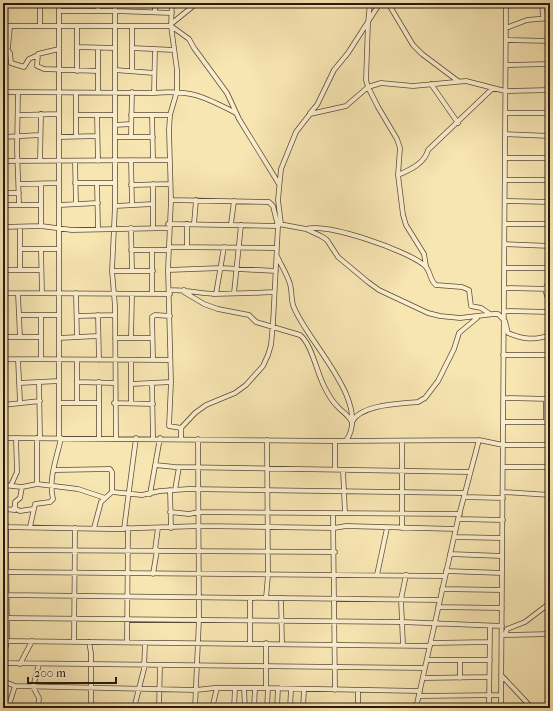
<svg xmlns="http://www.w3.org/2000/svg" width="553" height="711" font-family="'IM FELL French Canon',serif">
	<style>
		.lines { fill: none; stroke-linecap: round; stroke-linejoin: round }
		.minor-casing { stroke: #5b4c38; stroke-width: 5.5 }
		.minor { stroke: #faeecd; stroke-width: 4 }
	</style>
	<rect width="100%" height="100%" fill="#f7e5b2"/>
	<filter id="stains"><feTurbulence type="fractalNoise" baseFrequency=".005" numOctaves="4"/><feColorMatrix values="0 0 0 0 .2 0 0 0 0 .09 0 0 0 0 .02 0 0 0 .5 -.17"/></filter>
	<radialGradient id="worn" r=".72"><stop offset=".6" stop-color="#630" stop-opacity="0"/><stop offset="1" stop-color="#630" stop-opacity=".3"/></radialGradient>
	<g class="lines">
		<!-- minor casing -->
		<g class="minor-casing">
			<path id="minor" d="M59,3V438
				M98,3V11
				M115,3V206L112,271L115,306L116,438
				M172,3L171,26L177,70V91L170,115L169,130L171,200L168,270L171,382L169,426L181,428V439
				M370,3L368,23L366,80L368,87L378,107L397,139L400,148L398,175L403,215L406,225L424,254L426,266
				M388,3L413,45L422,54L458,81
				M542,3L543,17
				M3,4H40
				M59,11H116L172,13
				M155,12V3
				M3,13V26
				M171,24L197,3
				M3,26H171L189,39L194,48L227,93L239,119L279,184
				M40,26V3
				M132,26V71
				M506,28L527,20L550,18
				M506,40L550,41
				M77,47L115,48
				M98,48V92
				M132,48L174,50
				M7,49L10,53L11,63L24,67L29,59L38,55
				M59,49L38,54L37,66L44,69L98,71
				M3,50L8,47L10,27
				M506,65L550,64
				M115,70L154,73
				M77,71V26
				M431,84L458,123
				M3,92L154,93C192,90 203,96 236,113
				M18,92L17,149L19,204
				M154,93L155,49
				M310,113L317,105L334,70L348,53L380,3
				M505,113H550
				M19,115L59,114
				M76,115H114
				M97,115L98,161
				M131,115H170
				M152,115L153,160
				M115,125L131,124
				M505,134L550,136
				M76,136V93
				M3,137L40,135
				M59,137L97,136
				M115,137H153
				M131,137L132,92
				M3,145V167
				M505,158H550
				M131,160L132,205
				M3,161L169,160
				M40,161L41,114
				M75,161L76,204
				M398,175C410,170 425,163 428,150L493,88
				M505,180H550
				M75,183H115
				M19,184L59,183
				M97,184L98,228
				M153,184V228
				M131,185L170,184
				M3,193H19
				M171,200L269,202L273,206L278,226L273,323L271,345L268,355L263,366L246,385L235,393L206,405L195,413L181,428
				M505,201L550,202
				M3,205H41
				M59,205L98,203
				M115,206L153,204
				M168,224L278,226
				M187,224V247
				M194,224L196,200
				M231,224L234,201
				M279,224L306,229L321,236L327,240L338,257L368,282L379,290L428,313L440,316L460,318L494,314H498L504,320
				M281,224L278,200L281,169L296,132L310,114L346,106L368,87L381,83L413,86L466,81L505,91L550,90
				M505,224H550
				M41,226V184
				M3,227L41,226L72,230L169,228
				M131,228L132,271
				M306,229C328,223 406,250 424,265C431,270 429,280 436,285L462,287L469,290L471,306L481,308L490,314
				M505,244L550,246
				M169,247L276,248
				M20,249H59
				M41,250L42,293
				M131,250H169
				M152,250V294
				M277,256C281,265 287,274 290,284C292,291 291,298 293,305C305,340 373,402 346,441
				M505,268H550
				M3,270H41
				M20,270V228
				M168,270L221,268L276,271
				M112,271H153
				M3,275V310
				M550,280L545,289L550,306
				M504,288L550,289
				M170,290C185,290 199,293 214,294C234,294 254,293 274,292
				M184,290V292L204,304L218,309L249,315L256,322L300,335C312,344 317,374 325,388C328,394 333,402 337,406C343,413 348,414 352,422
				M3,293L170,294
				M76,293L77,337
				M234,293L241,225
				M18,294L20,337
				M216,294L224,247
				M504,311L550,312
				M20,315H59
				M41,315V359
				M98,315L99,360
				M77,316L114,315
				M505,321L508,333C523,339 534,341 550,335
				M3,337H41
				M59,338L98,336
				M115,338H152
				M131,338L132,294
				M3,352V365
				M503,355H550
				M3,359L170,360
				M18,359L20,402
				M77,360V403
				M131,360V403
				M153,360L152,317L155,315L170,316
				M39,382L40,438
				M77,382L115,383
				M19,383L59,381
				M152,383L153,438
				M131,384L171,382
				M504,398L550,399
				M546,399V422
				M59,403H98
				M114,403L153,404
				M3,405L40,401
				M352,422C361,404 400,404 418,402L425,398L438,381L454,349L459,333L477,318
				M503,422H550
				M3,438L335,441L479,440L503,445H550
				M37,438V484L78,489L105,498
				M99,438V382
				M155,465L175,467L470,472
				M503,467H550
				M335,469V441
				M55,470L110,469L112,472V492
				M343,470L345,513
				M3,485L22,487L37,484
				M11,485L17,472L16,438
				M170,490L171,528
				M175,490L179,467
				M503,492L550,495
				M150,494L160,438
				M464,497L503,498
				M3,504L6,527L7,641L3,658
				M14,508L20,511L33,509
				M5,509L15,510V502L20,498L22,487
				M170,512L189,514L199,512L460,514
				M333,513L335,690
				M458,519L503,520
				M3,527L110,529L199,526L334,528L346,526L456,529
				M30,527L35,504L50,502L53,499C48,478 57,458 61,438
				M94,528L101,502L112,492L142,495L160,491L189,489L465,493
				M402,528V441
				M124,529L136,438
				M454,537L502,538
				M3,550L335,552
				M155,550L158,528
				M450,554L502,556
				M446,571L502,573
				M3,572L445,576
				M153,574L157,550
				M377,575L387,528
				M442,589L502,590
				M5,595L440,600
				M250,598V643
				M266,598L268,575L267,440
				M281,598L282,644
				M438,607L502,608
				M3,618L402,622L502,626
				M504,635L550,634
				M505,635L507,629L525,622L550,603
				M3,641L430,646
				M74,642L75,528
				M89,642L91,653V708
				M127,642L128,528
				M431,643L490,642
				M403,645L401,599L406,575
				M427,660H490
				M460,660V678
				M3,663L425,668
				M20,664L32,641
				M501,675L532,708
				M423,678L489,677
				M3,681L15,686L8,708
				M15,686L196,690L214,688H266L420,691
				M244,688L245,708
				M266,688V643
				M358,691V708
				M419,696L501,695
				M38,708L39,698L33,687L39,664
				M134,708L144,669L145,643
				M159,708L160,665
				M195,708L199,619L198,439
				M212,708L217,688
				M234,708L235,688
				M254,708L255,688
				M267,708L268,688
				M277,708L278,688
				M290,708L291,689
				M303,708L304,689
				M416,708L458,519L479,440
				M489,708L490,626
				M501,708L506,3"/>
		</g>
		<!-- minor -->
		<use href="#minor" class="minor"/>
	</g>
	<!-- margin -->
	<rect width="553" height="711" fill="none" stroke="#f7e5b2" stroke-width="16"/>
	<rect x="4" y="4" width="545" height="703" fill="none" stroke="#27190f" stroke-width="2"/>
	<rect x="8" y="8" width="537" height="695" fill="none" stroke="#27190f"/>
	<!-- scale -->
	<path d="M28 677v6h88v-6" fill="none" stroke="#27190f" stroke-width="2"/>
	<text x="34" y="677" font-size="12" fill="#27190f" stroke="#faeecd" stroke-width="3" paint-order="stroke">200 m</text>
	<rect width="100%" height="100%" filter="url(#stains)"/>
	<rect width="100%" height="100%" fill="url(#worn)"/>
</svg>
